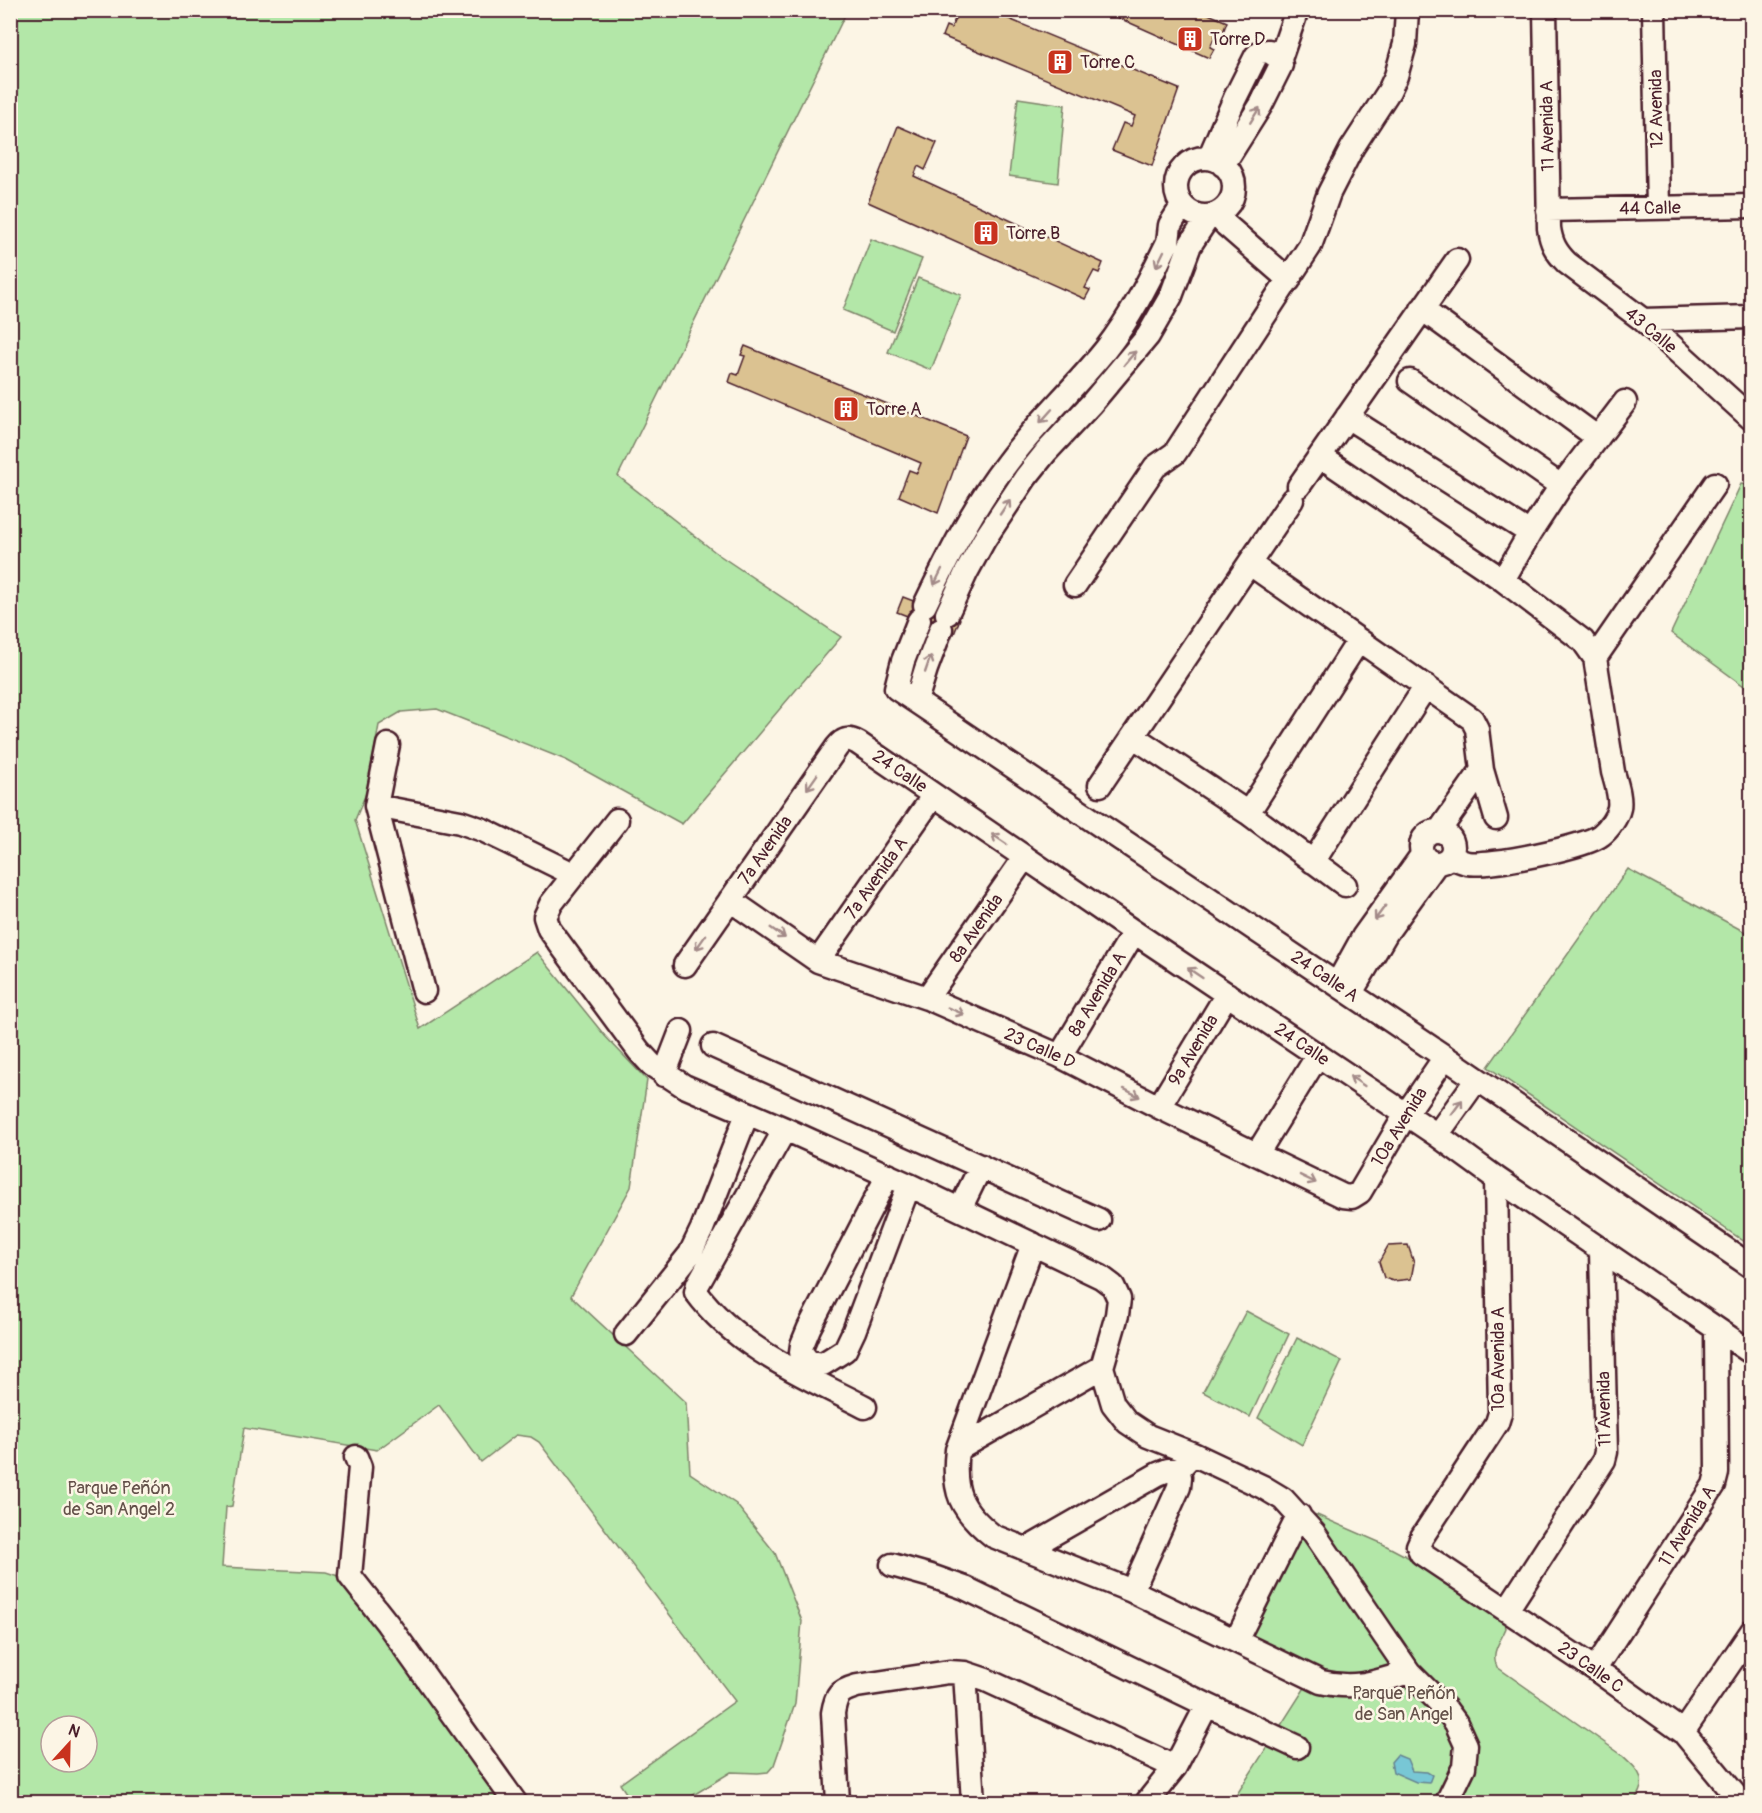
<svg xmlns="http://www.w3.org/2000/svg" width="1762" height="1813" font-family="Pangolin,sans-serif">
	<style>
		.green { fill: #b3e7a8; stroke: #7e836a; stroke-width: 1.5; fill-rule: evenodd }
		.water { fill: #78c7d5; stroke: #668491; stroke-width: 1.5 }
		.building { fill: #dbc291; stroke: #4a1f2b; stroke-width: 1.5 }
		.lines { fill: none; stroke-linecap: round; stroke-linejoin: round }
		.minor-casing { stroke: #4a1f2b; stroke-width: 27 }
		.minor { stroke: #fcf5e5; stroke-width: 22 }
		.oneway { stroke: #a38a88 }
		.labels { text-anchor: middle; stroke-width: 5; stroke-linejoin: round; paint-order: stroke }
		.poi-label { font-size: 18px; fill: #4a1f2b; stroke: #fcf5e5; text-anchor: start }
		.street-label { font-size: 18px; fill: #4a1f2b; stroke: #fcf5e5 }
		.park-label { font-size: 18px; fill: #64514a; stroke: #fcf5e5 }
	</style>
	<rect width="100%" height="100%" fill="#fcf5e5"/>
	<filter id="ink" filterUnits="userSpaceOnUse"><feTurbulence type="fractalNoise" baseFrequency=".0167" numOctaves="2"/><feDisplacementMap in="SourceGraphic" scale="12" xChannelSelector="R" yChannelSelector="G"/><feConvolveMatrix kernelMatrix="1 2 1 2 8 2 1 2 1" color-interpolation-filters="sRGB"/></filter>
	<g filter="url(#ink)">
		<!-- green -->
		<path class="green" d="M11,11H847L618,476L719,555L841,637L682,824L566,760L437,709L401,712L379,725L367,791L355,820L420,1029L537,952L605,1036L647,1080L631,1187L571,1296L686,1403L690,1473L736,1504L775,1553L802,1621L795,1704L774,1765L768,1772L758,1773L731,1772L682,1802H632L620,1784L735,1701L539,1442L531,1437L516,1435L481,1462L439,1405L377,1450L244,1428L232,1506L226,1507L222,1567L326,1572L341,1577L501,1802H11ZM51,1726H87V1762H51Z
			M1018,98L1065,105L1058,183L1009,176Z
			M871,239L922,259L893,331L843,310Z
			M918,278L961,295L931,370L888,352Z
			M1741,484L1751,486V691L1671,633Z
			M1628,869L1747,933L1751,930V1246L1488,1067Z
			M1246,1311L1289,1334L1250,1417L1203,1392Z
			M1297,1338L1342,1361L1302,1445L1258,1418Z
			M1306,1513L1317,1515L1381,1543L1417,1562L1503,1619L1506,1628C1501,1641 1490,1652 1497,1667L1622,1755C1639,1771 1650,1780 1633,1802H1232L1306,1686L1244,1647Z"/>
		<!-- water -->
		<path class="water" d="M1397,1755L1407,1759L1412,1771L1427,1772L1432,1775L1429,1783L1416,1782L1393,1772L1391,1762Z"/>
		<!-- building -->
		<path class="building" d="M959,10H987L1179,89L1152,166L1112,150L1123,123L1131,126L1135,116L942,36L946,26L951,28Z
			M1101,10H1199L1227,22L1223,32L1218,29L1210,47L1214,49L1209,58Z
			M898,126L937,143L925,170L918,166L914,176L1103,263L1099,273L1094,271L1085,288L1090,290L1085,299L868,202Z
			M745,346L966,436L938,513L899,496L909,470L917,473L921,463L729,382L732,373L738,375L745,356L741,355Z
			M903,597L960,619L954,634L897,612Z
			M1408,1245L1414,1263L1411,1279L1393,1281L1384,1278L1379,1262L1388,1246Z"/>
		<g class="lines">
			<!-- minor casing -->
			<g class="minor-casing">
				<path id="minor" d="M1545,10L1549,228C1551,243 1556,252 1567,263L1643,320L1752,419
					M1654,10L1658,208
					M1280,59L1297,10
					M1176 187a29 29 0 1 1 58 0a29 29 0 1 1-58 0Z
					M1209,158L1235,98L1256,56L1260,52L1269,51L1280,59L1281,65L1261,105L1223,165
					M1548,210L1752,206
					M1216,214L1226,225L1289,280
					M1422,309L1598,438
					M1643,320L1752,317
					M1410,381L1561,486
					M1347,417L1530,533
					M1320,456L1503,580L1583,641L1595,658
					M1299,486L1457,260
					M1250,564L1472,719L1477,729L1482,770L1496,818
					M1503,580L1530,533L1561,486L1625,402
					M1075,585L1155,467L1175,453L1310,246L1329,193L1352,148L1389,91L1396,76L1405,44L1407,10
					M925,605C949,555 973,507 1007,463C1037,422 1075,388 1106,349C1130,318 1147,285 1164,250L1168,242L1170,225L1182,206
					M947,614L966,573L984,540L1026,477L1046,452L1091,404L1148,336L1171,296L1190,245L1209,216
					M919,620L903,661L896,688L1445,1057L1752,1267
					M916,701L926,669L941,629
					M1134,737L1248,813L1345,885
					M388,745L376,806L424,991
					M1100,785L1292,500
					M376,806L460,822L483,830L573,874
					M1248,813L1359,640
					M617,820L551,904L545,917L549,929L639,1051L652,1065L684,1086L785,1129L909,1185L1101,1277L1113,1286L1119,1299L1117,1315L1102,1367L1113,1404L1127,1422L1148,1436L1193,1454L1263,1487L1283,1499L1314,1533L1409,1672L1445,1708L1456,1723L1466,1745L1464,1767L1447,1802
					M1421 847a16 16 0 1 1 32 0a16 16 0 1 1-32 0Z
					M1439,831L1482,770
					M1450,857C1456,859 1462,862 1467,863C1487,867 1587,847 1601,835C1609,829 1617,817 1619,808C1621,797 1616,783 1613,772L1595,658L1715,484
					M1313,862L1426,686
					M730,900L818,961L927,998L1060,1056L1159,1107L1343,1196L1352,1197L1360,1192L1406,1114L1445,1057
					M818,961L934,795
					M685,965L837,747C844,738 849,738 858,743L1134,932L1437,1135L1496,1178L1752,1353
					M1337,984L1363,937L1422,855
					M1351,993L1387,932L1436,864
					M927,998L1025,857
					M713,1046L1099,1220
					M1060,1056L1134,932
					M664,1075L681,1031
					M1159,1107L1227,994
					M785,1129L698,1284L696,1292C738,1349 805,1376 865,1407
					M1437,1135L1477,1079
					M1257,1154L1318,1055
					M888,1175L809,1328L802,1345L801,1352L809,1362L823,1364L845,1350L854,1331L909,1185
					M1496,1178L1500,1413L1497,1423L1422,1537L1418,1546L1421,1553L1595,1669L1683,1732L1741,1802
					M960,1209L981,1166
					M1033,1244L957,1450C952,1491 960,1510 993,1536L1132,1591L1321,1682C1356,1690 1375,1682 1409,1672
					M626,1334L690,1254L702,1229L747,1114
					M957,1450L1102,1367
					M356,1457L360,1467L350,1576L387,1623L515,1802
					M1027,1549L1158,1474L1168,1470H1178L1193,1454
					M892,1565L931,1576L965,1588L1207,1705L1297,1747
					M1132,1591L1179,1487L1180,1477L1178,1470
					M1507,1610L1604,1460L1606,1452L1601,1251
					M1236,1641L1299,1515
					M1595,1669L1714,1485L1717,1473L1716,1329
					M965,1673L973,1802
					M1683,1732L1752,1631
					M838,1802L833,1713C836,1695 839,1691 857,1686L949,1672L965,1673L986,1680L1175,1767
					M1147,1802L1175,1767L1207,1705"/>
			</g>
			<!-- minor -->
			<use href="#minor" class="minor"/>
		</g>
		<!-- one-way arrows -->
		<defs><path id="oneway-shaft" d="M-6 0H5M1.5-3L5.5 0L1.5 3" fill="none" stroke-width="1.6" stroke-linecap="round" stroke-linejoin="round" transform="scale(1.5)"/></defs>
		<g class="oneway">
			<use href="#oneway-shaft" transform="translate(1255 115) rotate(-58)"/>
			<use href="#oneway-shaft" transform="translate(1160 259) rotate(116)"/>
			<use href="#oneway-shaft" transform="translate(1130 358) rotate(-50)"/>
			<use href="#oneway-shaft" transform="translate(1046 416) rotate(132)"/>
			<use href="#oneway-shaft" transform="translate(1005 507) rotate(-56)"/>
			<use href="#oneway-shaft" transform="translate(938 577) rotate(116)"/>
			<use href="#oneway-shaft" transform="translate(928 664) rotate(-71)"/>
			<use href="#oneway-shaft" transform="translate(812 782) rotate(125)"/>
			<use href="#oneway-shaft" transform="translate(999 839) rotate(-146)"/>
			<use href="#oneway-shaft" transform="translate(1380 913) rotate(126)"/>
			<use href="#oneway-shaft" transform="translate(778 933) rotate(35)"/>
			<use href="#oneway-shaft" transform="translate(701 942) rotate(125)"/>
			<use href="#oneway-shaft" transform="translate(1195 973) rotate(-146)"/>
			<use href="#oneway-shaft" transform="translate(956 1011) rotate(23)"/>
			<use href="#oneway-shaft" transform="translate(1357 1081) rotate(-146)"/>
			<use href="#oneway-shaft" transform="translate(1132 1093) rotate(27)"/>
			<use href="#oneway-shaft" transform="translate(1457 1107) rotate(-54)"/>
			<use href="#oneway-shaft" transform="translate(1308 1179) rotate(26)"/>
		</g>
	</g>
	<!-- icons -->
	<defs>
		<g id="building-square" transform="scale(1.35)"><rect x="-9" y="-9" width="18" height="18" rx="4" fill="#c8321e" stroke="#fcf5e5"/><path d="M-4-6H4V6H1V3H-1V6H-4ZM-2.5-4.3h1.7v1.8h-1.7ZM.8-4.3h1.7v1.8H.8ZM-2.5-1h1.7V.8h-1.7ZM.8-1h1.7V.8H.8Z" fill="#fff"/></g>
	</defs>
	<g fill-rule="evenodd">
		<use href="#building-square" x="1190" y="39"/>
		<use href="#building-square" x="1060" y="62"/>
		<use href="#building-square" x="986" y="233"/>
		<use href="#building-square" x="846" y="409"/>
	</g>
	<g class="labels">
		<!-- poi labels -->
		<g class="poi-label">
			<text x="1210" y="45">Torre D</text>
			<text x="1080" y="68">Torre C</text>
			<text x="1006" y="239">Torre B</text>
			<text x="866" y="415">Torre A</text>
		</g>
		<!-- street labels -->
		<g class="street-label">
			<text transform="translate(1656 109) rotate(-91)" y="6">12 Avenida</text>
			<text transform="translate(1547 126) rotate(-91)" y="6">11 Avenida A</text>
			<text transform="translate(1650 208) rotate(-1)" y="6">44 Calle</text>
			<text transform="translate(1651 330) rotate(40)" y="6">43 Calle</text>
			<text transform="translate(900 771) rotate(34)" y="6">24 Calle</text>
			<text transform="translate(765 850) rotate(-55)" y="6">7a Avenida</text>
			<text transform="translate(876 878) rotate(-55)" y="6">7a Avenida A</text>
			<text transform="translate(976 928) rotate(-55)" y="6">8a Avenida</text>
			<text transform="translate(1325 976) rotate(34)" y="6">24 Calle A</text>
			<text transform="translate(1097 994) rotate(-59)" y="6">8a Avenida A</text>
			<text transform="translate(1302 1044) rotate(34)" y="6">24 Calle</text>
			<text transform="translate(1040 1048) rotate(24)" y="6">23 Calle D</text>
			<text transform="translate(1193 1050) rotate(-59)" y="6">9a Avenida</text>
			<text transform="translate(1399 1127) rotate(-58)" y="6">10a Avenida</text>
			<text transform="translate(1498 1359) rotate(-90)" y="6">10a Avenida A</text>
			<text transform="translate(1604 1409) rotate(-91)" y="6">11 Avenida</text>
			<text transform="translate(1687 1526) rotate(-58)" y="6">11 Avenida A</text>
			<text transform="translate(1591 1667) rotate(35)" y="6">23 Calle C</text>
		</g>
		<!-- park labels -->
		<g class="park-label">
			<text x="119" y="1494">Parque Peñón<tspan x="119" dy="21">de San Angel 2</tspan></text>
			<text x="1404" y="1699">Parque Peñón<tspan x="1404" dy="21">de San Angel</tspan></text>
		</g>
	</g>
	<!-- margin -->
	<rect width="1762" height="1813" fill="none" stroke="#fcf5e5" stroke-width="36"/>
	<rect x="18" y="18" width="1726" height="1777" fill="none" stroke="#4a1f2b" stroke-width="2" filter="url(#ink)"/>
	<!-- north arrow -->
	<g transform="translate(69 1744) rotate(22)"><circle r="28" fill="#fcf5e5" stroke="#b59f9b" stroke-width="1.5"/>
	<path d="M0-4.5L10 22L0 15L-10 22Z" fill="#c8321e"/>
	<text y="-9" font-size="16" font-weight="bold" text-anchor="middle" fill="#4a1f2b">N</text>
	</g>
</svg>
